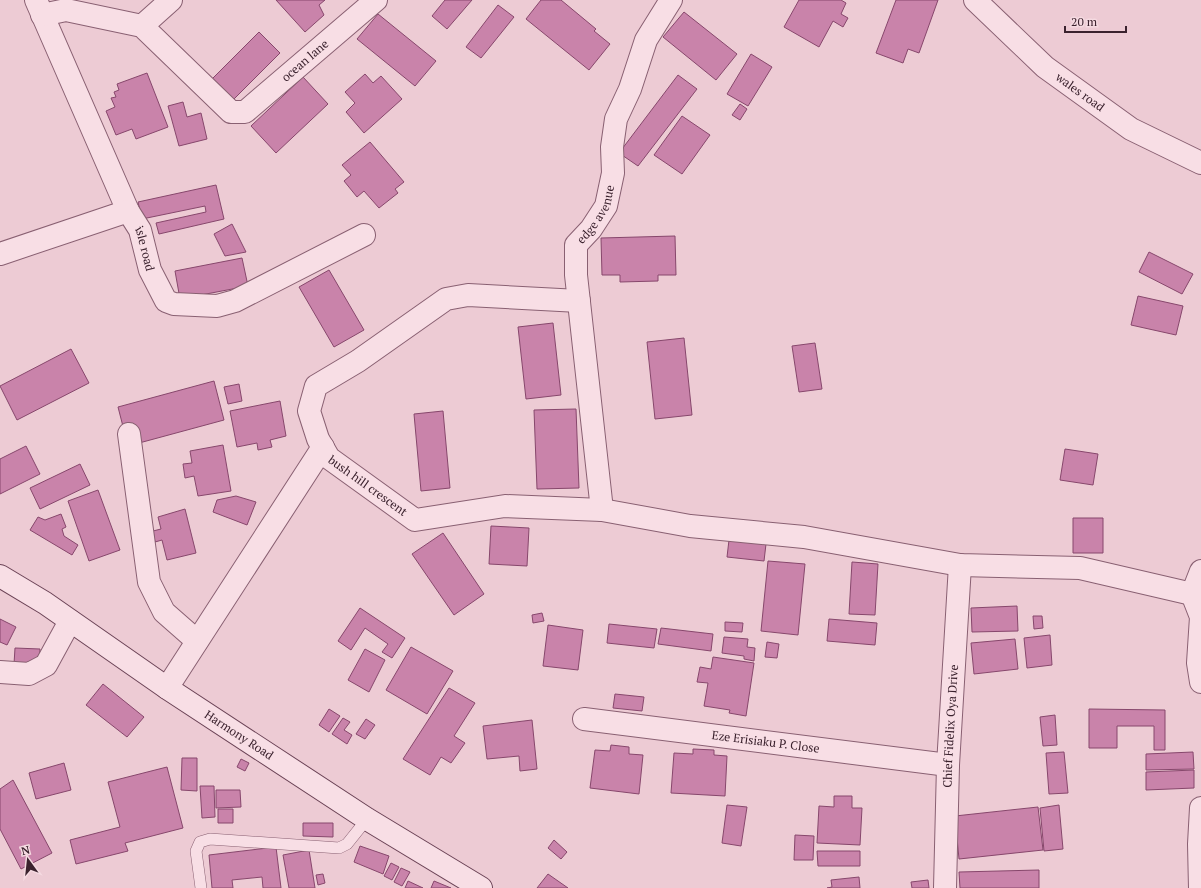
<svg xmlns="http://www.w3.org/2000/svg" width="1201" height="888" font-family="'PT Serif',serif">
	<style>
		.building { fill: #c983aa; stroke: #87476c }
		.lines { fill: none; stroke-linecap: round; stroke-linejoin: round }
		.service-casing { stroke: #896072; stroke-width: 12 }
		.minor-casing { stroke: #896072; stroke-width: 24 }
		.secondary-casing { stroke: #6b4356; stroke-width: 24 }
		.service { stroke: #f8dee5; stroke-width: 11 }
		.minor { stroke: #f8dee5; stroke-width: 22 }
		.secondary { stroke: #f8dee5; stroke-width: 22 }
		.labels { text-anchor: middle; stroke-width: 3; stroke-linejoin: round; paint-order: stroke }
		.street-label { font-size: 12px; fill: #3b222e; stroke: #f5dae1 }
	</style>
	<rect width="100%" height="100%" fill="#edcbd4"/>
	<!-- building -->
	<path class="building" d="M276,0H325L319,5L324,15L305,32Z
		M445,0H472L447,29L432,16Z
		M541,0H561L596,29L594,31L610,44L589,70L526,19Z
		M799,0H841L846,3L841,14L848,18L843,27L833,21L819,47L784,27Z
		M896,0H938L919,53L908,49L903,63L876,53Z
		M498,5L514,17L481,58L466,47Z
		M684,12L737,54L716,80L663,37Z
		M378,14L436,61L415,86L357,39Z
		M259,32L280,53L231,102L210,81Z
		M751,54L772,67L748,106L727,94Z
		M147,73L168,127L136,139L132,129L116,135L106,111L115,107L111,98L116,97L114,92L119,90L117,84Z
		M365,74L373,83L381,76L402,99L364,133L346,112L355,103L345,92Z
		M678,75L697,89L638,166L619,153Z
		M303,77L328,104L276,153L251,126Z
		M183,102L187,117L201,113L207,139L179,146L168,106Z
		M740,104L747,109L740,120L732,115Z
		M682,116L710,135L682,174L654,155Z
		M370,142L404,182L395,189L398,193L379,208L364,191L357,197L344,181L351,175L342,165Z
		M216,185L224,219L159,234L156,223L206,212L205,206L142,219L138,202Z
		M232,224L246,252L225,256L214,234Z
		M675,236L676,275H658V281L620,282V275H602L601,238Z
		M1149,252L1193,274L1182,294L1139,272Z
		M242,258L248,286L180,299L175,271Z
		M329,270L364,330L334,347L299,287Z
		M1138,296L1183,306L1176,335L1131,325Z
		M553,323L561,395L526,399L518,327Z
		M684,338L692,415L655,419L647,342Z
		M815,343L822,389L799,392L792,346Z
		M71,349L89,383L17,420L0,386Z
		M214,381L224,420L128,446L118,407Z
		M239,384L242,401L228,404L224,387Z
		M280,401L286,436L270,440L272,447L258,450L257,443L237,447L230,411Z
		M576,409L579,488L537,489L534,410Z
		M443,411L450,488L421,491L414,414Z
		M223,445L231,491L198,496L194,476L185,478L183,464L192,463L190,451Z
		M26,446L40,474L0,494V459Z
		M1065,449L1098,454L1093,485L1060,480Z
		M80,464L90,485L40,509L30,488Z
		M98,490L120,550L89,561L68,501Z
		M236,496L256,502L247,525L213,512L217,500Z
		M185,509L196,553L167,560L162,540L155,542L153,531L161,529L158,517Z
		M61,514L66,527L62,529L64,536L78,545L72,555L30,530L38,517L45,520Z
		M1073,518H1103V553H1073Z
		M491,526L529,528L527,566L489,564Z
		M443,533L484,594L454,615L412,554Z
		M729,540L766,544L764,561L727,557Z
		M768,561L805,564L798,635L761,631Z
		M852,562L878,564L875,615L849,614Z
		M1017,606L1018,631L972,632L971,608Z
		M360,608L405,638L392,658L382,652L388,644L365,628L351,650L338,641Z
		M542,613L544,621L533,623L532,615Z
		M1033,616H1042L1043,628L1034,629Z
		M0,619L16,627L7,645L0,642Z
		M829,619L877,623L875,645L827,641Z
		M725,622L743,623L742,632L725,631Z
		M609,624L657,629L654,648L607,643Z
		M548,625L583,630L578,670L543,666Z
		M661,628L713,634L711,651L658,644Z
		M1050,635L1052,665L1027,668L1024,638Z
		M724,637L748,639L747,647L755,648L754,661L744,659V656L722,653Z
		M1015,639L1018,669L974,674L971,643Z
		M767,642L779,644L777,658L765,657Z
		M411,647L453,671L427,714L386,690Z
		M15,648L40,649L39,665L14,664Z
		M365,649L385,660L369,692L348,680Z
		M713,657L754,663L746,716L729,713L730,710L704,706L708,683L697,682L700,667L711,669Z
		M103,684L144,717L127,737L86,705Z
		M449,688L475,703L454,736L465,743L451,763L441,757L430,775L403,759Z
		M615,694L644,697L642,711L613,708Z
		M329,709L340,716L329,732L319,725Z
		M1089,709L1165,710V750H1154V726H1117V748H1089Z
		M1055,715L1057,745L1043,746L1040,717Z
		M343,718L350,722L344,730L352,735L347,744L332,734Z
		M366,719L375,725L365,739L356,734Z
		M532,720L537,769L520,771L519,756L487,759L483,726Z
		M611,745L629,747V754L643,755L639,794L590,788L595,750L610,751Z
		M693,749L714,750V755L727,756L725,796L671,793L674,753L693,754Z
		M1064,752L1068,793L1049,794L1046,753Z
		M1193,752L1194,769L1146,770V754Z
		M182,758H197V791L181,790Z
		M241,759L249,763L245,771L237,767Z
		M64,763L71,790L36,799L29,773Z
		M167,767L183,828L125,843L128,851L76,864L70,840L120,827L108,782Z
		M1194,770V788L1146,790V772Z
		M13,780L52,853L21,869L0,829V789Z
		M200,786H214L215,817L202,818Z
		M216,790H240L241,807L216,808Z
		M834,796H852V808H862L860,845L817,843L819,806L834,807Z
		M727,805L747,807L741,846L722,843Z
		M1059,805L1063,849L1044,851L1040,808Z
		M1038,807L1043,850L959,859L955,816Z
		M218,809H233V823H218Z
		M303,823H333V837L303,836Z
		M795,835L814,836L813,860H794Z
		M554,840L567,852L561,859L548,848Z
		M360,846L389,856L383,874L354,862Z
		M276,847L281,888H263L262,877L232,880L233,888H212L209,855Z
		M309,850L315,888H289L283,855Z
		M817,851H860V866H818Z
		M391,863L399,867L392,880L384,876Z
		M401,868L410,872L402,886L394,882Z
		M1039,870V888H960L959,872Z
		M323,874L325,883L318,885L316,875Z
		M548,874L568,888H537Z
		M859,877L860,888H827L832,887L831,880Z
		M928,880L929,888H912L911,882Z
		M408,881L423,888H405Z
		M434,881L451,888H431Z"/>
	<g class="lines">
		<!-- service casing -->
		<g class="service-casing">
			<path id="service" d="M201,888L196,851L200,842L210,839L339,848L347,844L367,819"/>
		</g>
		<!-- minor casing -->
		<g class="minor-casing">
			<g id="minor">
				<path id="s1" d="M36,0L128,211L140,230L150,270L166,301L174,304L217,306L235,301L364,235"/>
				<path id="s2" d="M975,0L1045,67L1131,129L1201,163"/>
				<path id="s3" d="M42,15L66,10L142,26L231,112H245L376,0"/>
				<path d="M142,26L171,0"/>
				<path d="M0,254L128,211"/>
				<path id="s4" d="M579,301L468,295L446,299L358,361L316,386L309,411L318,439L329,458L415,520L505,506L602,510L690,526L804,537L960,565L1080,568L1192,594"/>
				<path d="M129,434L149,582L164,612L197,641"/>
				<path id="s5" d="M602,510L576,275V245L591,229L606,206L613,173L612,147L616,119L630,89L646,40L671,0"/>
				<path d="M1201,571L1192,594L1201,617L1198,663L1201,682"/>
				<path d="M0,672L29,674L46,665L70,621"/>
				<path d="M167,688L323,447"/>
				<path id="s6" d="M584,719L948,765"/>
				<path id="s7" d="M945,888L948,765L960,565"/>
				<path d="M1200,888L1199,844L1201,808"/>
			</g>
		</g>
		<!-- secondary casing -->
		<g class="secondary-casing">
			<g id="secondary">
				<path id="s8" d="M0,576L45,603L167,688L367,819L481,888"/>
			</g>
		</g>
		<!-- service -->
		<use href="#service" class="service"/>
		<!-- minor -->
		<use href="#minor" class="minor"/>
		<!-- secondary -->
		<use href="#secondary" class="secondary"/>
	</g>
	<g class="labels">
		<!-- street labels -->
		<g class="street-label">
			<text dy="4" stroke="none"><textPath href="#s3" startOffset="319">ocean lane</textPath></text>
			<text dy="4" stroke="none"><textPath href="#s2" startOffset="140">wales road</textPath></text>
			<text dy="4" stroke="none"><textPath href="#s5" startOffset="304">edge avenue</textPath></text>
			<text dy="4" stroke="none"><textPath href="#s1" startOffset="272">isle road</textPath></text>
			<text dy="4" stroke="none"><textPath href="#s4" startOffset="415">bush hill crescent</textPath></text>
			<text dy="4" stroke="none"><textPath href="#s7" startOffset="162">Chief Fidelix Oya Drive</textPath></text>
			<text dy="4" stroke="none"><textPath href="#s8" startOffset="287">Harmony Road</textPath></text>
			<text dy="4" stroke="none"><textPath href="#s6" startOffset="183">Eze Erisiaku P. Close</textPath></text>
		</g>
	</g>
	<!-- north arrow -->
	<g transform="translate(28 860) rotate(345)" stroke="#f5dae1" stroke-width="3" paint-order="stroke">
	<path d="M0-3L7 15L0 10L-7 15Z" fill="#3b222e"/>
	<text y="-6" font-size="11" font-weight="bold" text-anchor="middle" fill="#3b222e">N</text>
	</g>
	<!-- scale -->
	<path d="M1065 26v6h61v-6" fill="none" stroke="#3b222e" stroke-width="2"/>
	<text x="1071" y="26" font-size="12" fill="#3b222e" stroke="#f5dae1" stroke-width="3" paint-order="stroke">20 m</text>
</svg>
